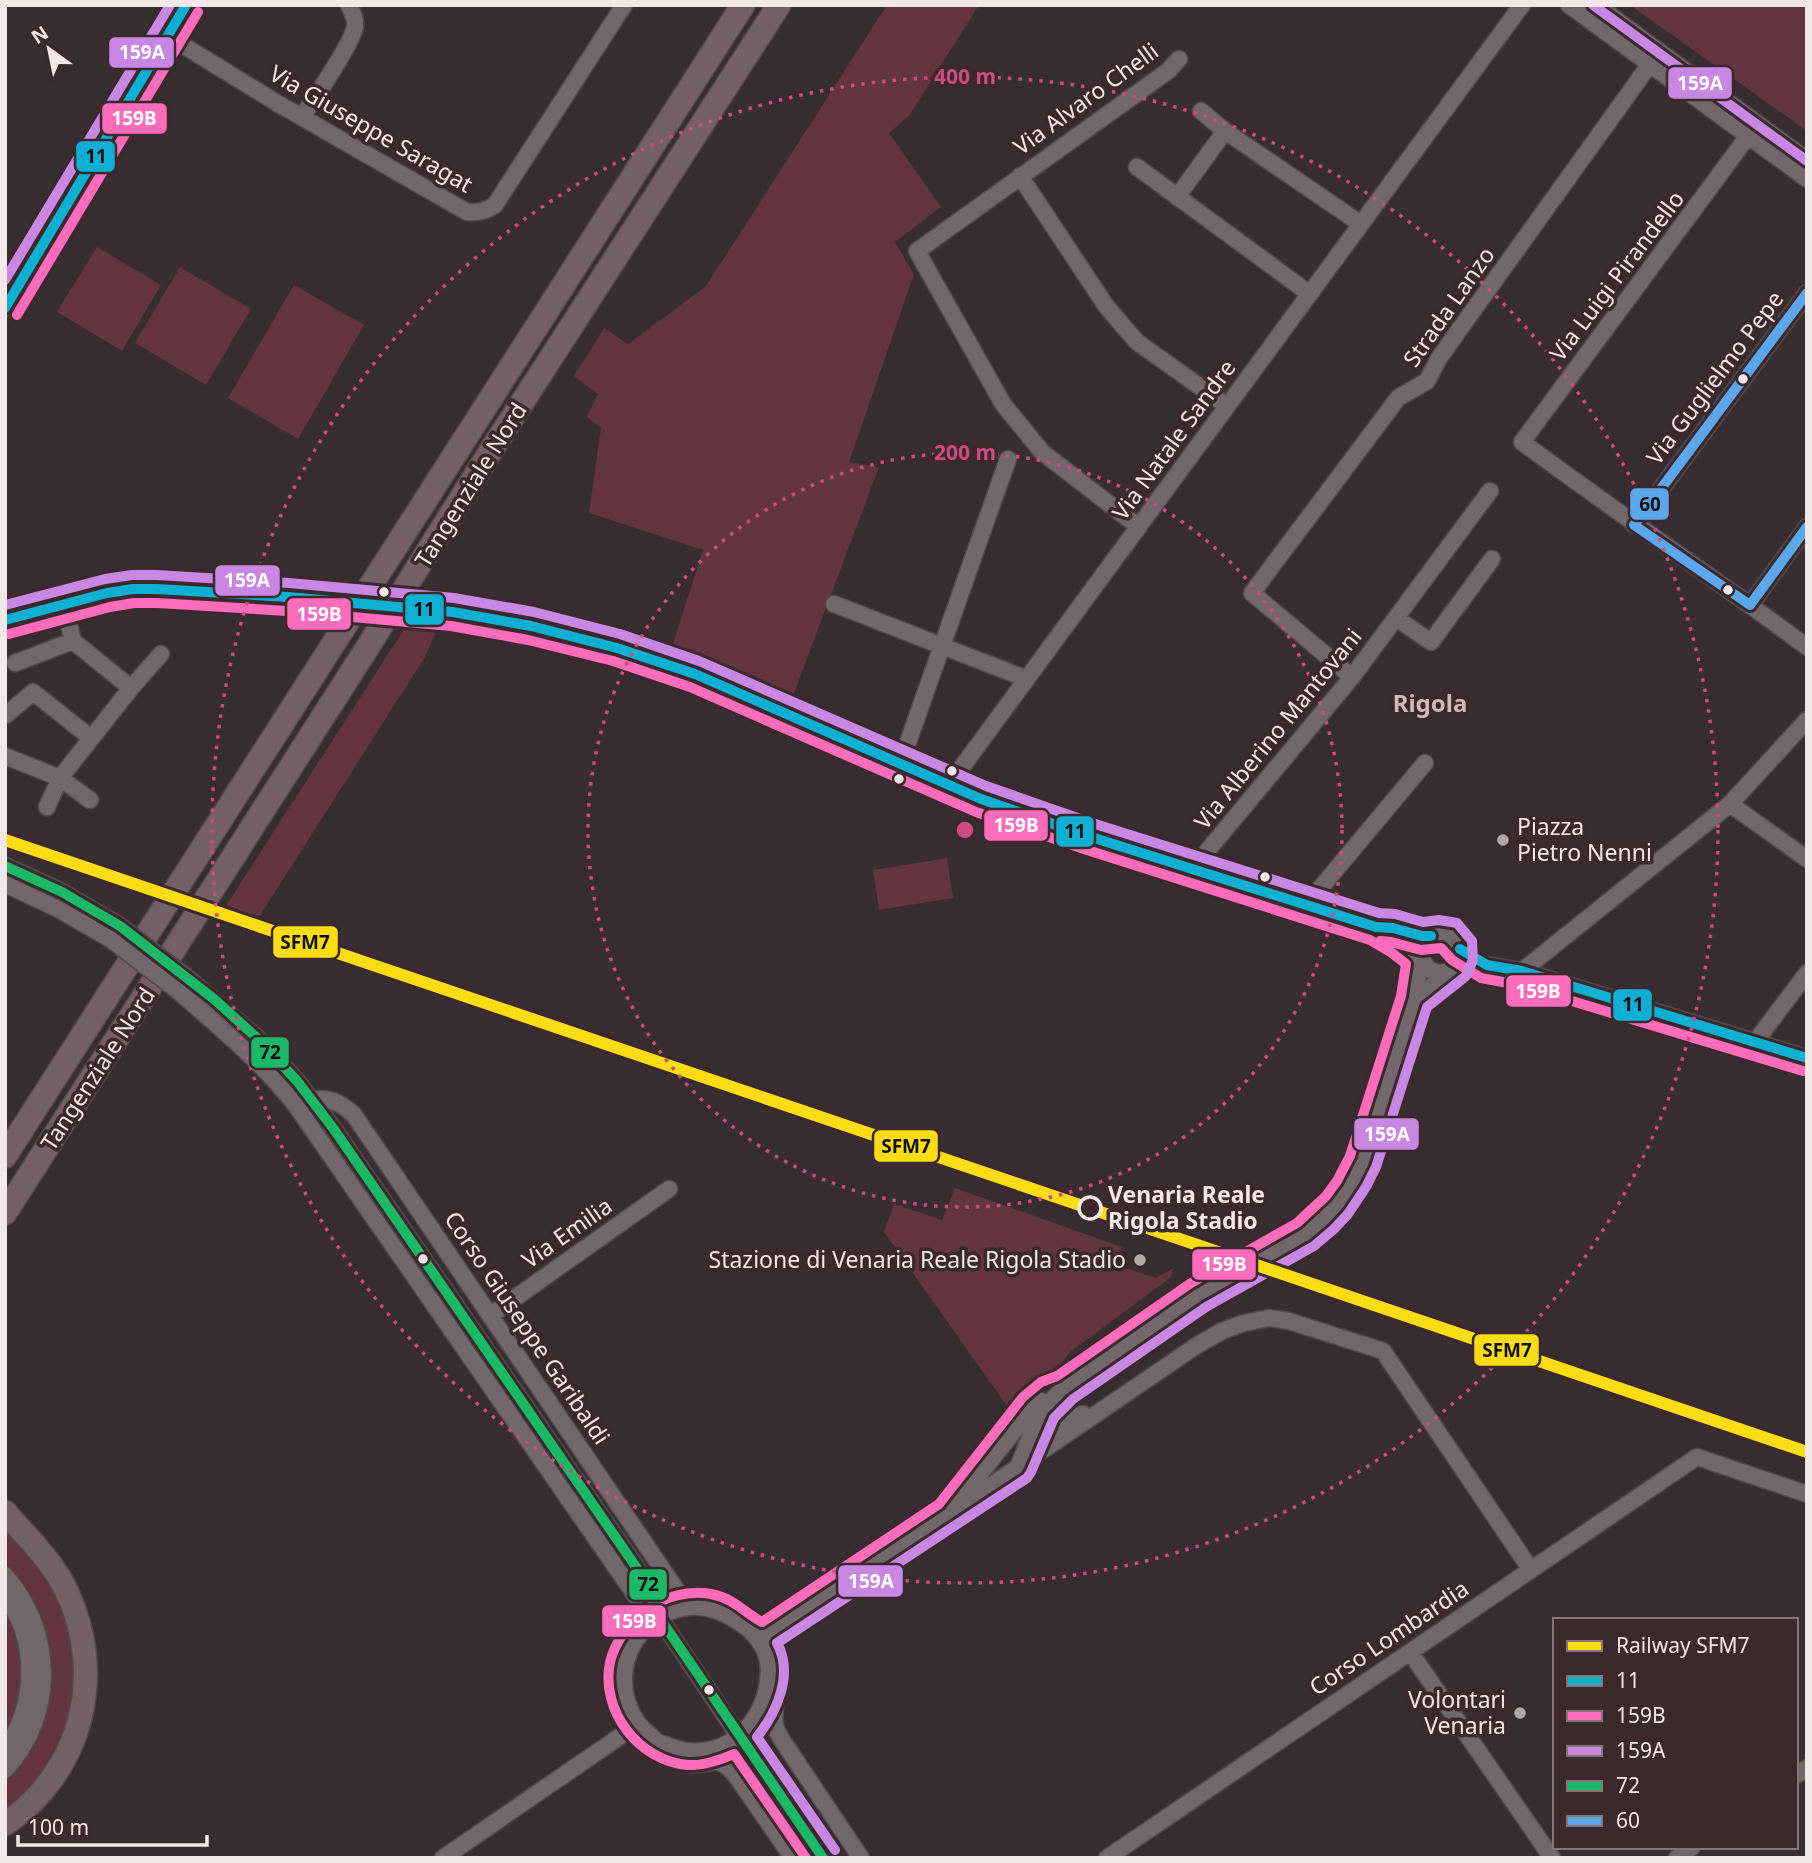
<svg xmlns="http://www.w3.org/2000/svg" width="1812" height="1863" font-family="'Noto Sans',sans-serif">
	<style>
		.green { fill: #633540 }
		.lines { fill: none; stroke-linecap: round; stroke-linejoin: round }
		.minor-casing { stroke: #52494b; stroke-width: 19 }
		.highway-casing { stroke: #52494b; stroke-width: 26 }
		.minor { stroke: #72686b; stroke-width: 16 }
		.highway { stroke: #746066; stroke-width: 23 }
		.minor-bridge-casing { stroke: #52494b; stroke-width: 19; stroke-linecap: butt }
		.minor-bridge { stroke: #72686b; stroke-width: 16 }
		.bus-1-casing { stroke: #3c292d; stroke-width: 16 }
		.bus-2-casing { stroke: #3c292d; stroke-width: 16 }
		.bus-3-casing { stroke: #3c292d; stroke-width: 16 }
		.bus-4-casing { stroke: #3c292d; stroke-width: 16 }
		.bus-5-casing { stroke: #3c292d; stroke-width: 16 }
		.bus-1 { stroke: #0dafd3; stroke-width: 10 }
		.bus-2 { stroke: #fb6dba; stroke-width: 10 }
		.bus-3 { stroke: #c787e3; stroke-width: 10 }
		.bus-4 { stroke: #1ab867; stroke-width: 10 }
		.bus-5 { stroke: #5aa8eb; stroke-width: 10 }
		.rail-1-casing { stroke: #3c292d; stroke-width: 18 }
		.rail-1 { stroke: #fcdc12; stroke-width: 12 }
		.ring { fill: none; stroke: #ce4c7f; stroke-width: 3.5; stroke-dasharray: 3.5 7 }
		.bus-dot { fill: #f4e7ea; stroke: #3c292d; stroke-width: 2.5 }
		.poi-dot { fill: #b2a6a9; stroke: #3c292d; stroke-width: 2.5 }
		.stop-dot { fill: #3c292d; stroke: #f4e7ea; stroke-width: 3.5 }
		.labels { text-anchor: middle; stroke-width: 7; stroke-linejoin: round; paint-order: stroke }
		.street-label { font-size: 23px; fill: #f4e7ea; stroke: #3c292d }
		.poi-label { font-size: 23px; fill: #f4e7ea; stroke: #3c292d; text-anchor: end }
		.stop-label { font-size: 23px; font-weight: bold; fill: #f4e7ea; stroke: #3c292d; text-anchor: start }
		.neighbourhood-label { font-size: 24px; font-weight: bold; fill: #d1b8bd; stroke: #3c292d }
		.centre { fill: #ce4c7f; stroke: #3c292d; stroke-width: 3.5 }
		.ring-label { font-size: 21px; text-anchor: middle; font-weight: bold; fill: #ce4c7f; stroke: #3c292d; stroke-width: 7; stroke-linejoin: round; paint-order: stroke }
		.line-badge { stroke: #3c292d; stroke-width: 2.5 }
		.badge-label { font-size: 19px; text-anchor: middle; font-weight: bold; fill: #fff }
		.pale-badge-label { font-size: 19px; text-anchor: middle; font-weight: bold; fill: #111 }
	</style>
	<rect width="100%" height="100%" fill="#382d30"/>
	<!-- green -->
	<path class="green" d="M887,5H979L909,116L889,133L941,207L895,242L914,274L849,462L879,467L791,701L769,691L766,697L669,656L703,550L589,513L601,428L587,417L598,394L574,376L604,328L628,344L706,286Z
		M1630,5H1807V131Z
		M97,247L161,285L122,351L57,312Z
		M180,267L251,309L206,385L135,343Z
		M294,285L364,325L298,439L228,398Z
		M408,623L439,625L425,657L257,920L224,909Z
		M947,858L953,898L879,910L873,870Z
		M955,1188L1122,1247L1116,1265L1156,1278L1174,1268L1171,1277L1069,1353L1047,1384L1009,1409L884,1232L894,1204L942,1220Z
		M5,1524L41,1564L64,1603L80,1681L59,1757L5,1816V1780C16,1769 22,1756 29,1743C38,1727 47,1711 50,1693C58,1650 37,1593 5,1563Z
		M5,1611C22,1640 28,1677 17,1709C14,1718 9,1727 5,1735Z"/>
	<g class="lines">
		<!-- minor casing -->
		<g class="minor-casing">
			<path id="minor" d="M1569,5L1807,179
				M1596,5L1807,160
				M168,36L277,103L467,212C477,213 486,211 495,205L624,5
				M1201,111L1225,131L1361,224
				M302,117C313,100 353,43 355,26C356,19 352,12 349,5
				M1748,136L1522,442C1616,512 1713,577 1807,647
				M1137,167L1310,294
				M1020,176L1106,306L1137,342L1227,406
				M1177,197L1225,131
				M5,308L186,5
				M1634,525L1807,293
				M1139,527L1042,452L1003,404L917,251L1168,71L1179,59
				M64,604L73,641L131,688
				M834,604L1027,679
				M1750,605L1807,527
				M453,612C535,624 618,644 695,674C792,713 884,763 982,800C1100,844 1222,876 1342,915C1362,922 1381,929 1400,940C1406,944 1415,951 1420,957C1426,966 1428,971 1439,973L1487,965L1522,971L1807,1058
				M1396,618L1431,642L1492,559
				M5,620L97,595L133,589H167L288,597
				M15,663L73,641
				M1352,677L1252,593L1398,398L1427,381L1439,358L1650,64
				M6,715L33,692L91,738
				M5,756L60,778L90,800
				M900,765L1008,459
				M948,786L1522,5
				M1730,804L1807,859
				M47,807L60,778L131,688L161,654
				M5,866L62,892L120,926
				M1193,868L1352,677L1490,491
				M5,884L60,910L110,939
				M1307,904L1425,763
				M1386,927L1422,936H1431
				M1522,971L1730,804L1807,720
				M189,979L256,1037L297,1081L333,1128L654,1593L659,1617
				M178,991C217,1025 266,1066 297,1107L640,1602L659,1617L739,1736L823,1858
				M1755,1042L1807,973
				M306,1102C324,1095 340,1101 354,1115L688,1607
				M491,1315L669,1189
				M1049,1403L1048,1413L1054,1421H1065L1083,1414
				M1018,1467L1038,1418L1042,1410L1064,1388L1199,1295L1305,1235L1325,1218L1337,1205L1349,1188L1363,1161L1415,999L1422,945C1437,922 1470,939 1458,962C1454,972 1425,991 1415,999
				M957,1503L1034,1406L1041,1401
				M5,1575C54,1630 57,1715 5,1770
				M5,1596C38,1641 37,1703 5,1749
				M758,1639L949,1514L1196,1346L1222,1331L1244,1323L1269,1318L1289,1321L1383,1351L1531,1570
				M1410,1652L1552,1858
				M774,1669C784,1693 771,1703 775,1725C776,1730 780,1736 782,1740L861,1858
				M657,1742C667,1745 676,1749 687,1751C728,1755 759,1726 767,1688C770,1670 770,1658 760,1642C753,1632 743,1624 732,1618C665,1577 594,1657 637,1722C642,1729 649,1734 656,1741C666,1751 674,1762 690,1764C711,1766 715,1753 734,1773L793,1858
				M1796,1775L1807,1768
				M443,1858L638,1724
				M1107,1858L1697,1457L1807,1494
				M1677,1858L1692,1847"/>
		</g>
		<!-- highway casing -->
		<g class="highway-casing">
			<path id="highway" d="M5,1156L743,5
				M5,1213L369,645L494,446L779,5
				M5,1512C27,1537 53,1562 67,1592C106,1676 82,1772 5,1824"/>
		</g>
		<!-- minor -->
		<use href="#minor" class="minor"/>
		<!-- highway -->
		<use href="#highway" class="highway"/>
		<!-- minor-bridge casing -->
		<g class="minor-bridge-casing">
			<path id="minor-bridge" d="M288,597L453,612
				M120,926L189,979
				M110,939L178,991"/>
		</g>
		<!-- minor-bridge -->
		<use href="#minor-bridge" class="minor-bridge"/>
		<!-- bus-1 casing -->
		<g class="bus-1-casing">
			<path id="bus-1" d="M5,308L186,5
				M5,620L107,593L133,589H157L288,597L453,612L531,626L617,648L695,674L981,799L1088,836L1376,927L1393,928L1422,936H1431
				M1460,949L1487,965L1522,971L1807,1058"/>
		</g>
		<!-- bus-2 casing -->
		<g class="bus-2-casing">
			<path id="bus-2" d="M17,315L198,12
				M9,634L110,607L134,603H157L287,611L451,626L528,640L613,661L690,687L976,812L1084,849L1370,940L1392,953L1406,964L1401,996L1350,1156L1337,1181L1326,1196L1297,1223L1191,1283L1057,1376L1041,1382L1023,1397L939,1504L762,1622C744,1613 736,1599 711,1594C691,1590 667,1596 650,1607C631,1621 616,1639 610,1662C600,1711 639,1761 688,1765C704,1766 720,1760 734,1754L806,1858
				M1380,941L1391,942L1421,950L1441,948L1452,960L1481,978L1519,985L1803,1071"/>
		</g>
		<!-- bus-3 casing -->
		<g class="bus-3-casing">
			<path id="bus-3" d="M1593,5L1807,161
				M5,280L170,5
				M5,605L105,579L132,575H157L289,583L454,598L534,612L620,634L699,661L986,786L1092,823L1379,913L1395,914L1423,922L1439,920L1457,923L1472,941L1473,960L1466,976L1427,1007L1376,1167L1366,1187L1348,1214L1334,1229L1314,1246L1206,1307L1073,1399L1054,1418L1031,1472L1027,1478L777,1643C794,1674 777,1712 757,1737L835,1850"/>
		</g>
		<!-- bus-4 casing -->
		<g class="bus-4-casing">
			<path id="bus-4" d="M5,866L62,892L120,926L214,999L256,1037L297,1081L333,1128L654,1593L659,1617L823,1858"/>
		</g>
		<!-- bus-5 casing -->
		<g class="bus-5-casing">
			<path id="bus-5" d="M1807,293L1634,525L1750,605L1807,527"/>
		</g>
		<!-- bus-1 -->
		<use href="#bus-1" class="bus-1"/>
		<!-- bus-2 -->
		<use href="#bus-2" class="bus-2"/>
		<!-- bus-3 -->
		<use href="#bus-3" class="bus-3"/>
		<!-- bus-4 -->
		<use href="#bus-4" class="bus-4"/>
		<!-- bus-5 -->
		<use href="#bus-5" class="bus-5"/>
		<!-- rail-1 casing -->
		<g class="rail-1-casing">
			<path id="rail-1" d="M5,840L1807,1452"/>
		</g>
		<!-- rail-1 -->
		<use href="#rail-1" class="rail-1"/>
	</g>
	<!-- distance rings -->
	<g class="ring">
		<circle cx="965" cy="830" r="377"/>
		<circle cx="965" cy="830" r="753"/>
	</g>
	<!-- markers -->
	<g class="bus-dot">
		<circle cx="1743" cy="379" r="6"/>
		<circle cx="1728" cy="590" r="6"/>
		<circle cx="384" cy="592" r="6"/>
		<circle cx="952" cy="771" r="6"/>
		<circle cx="899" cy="779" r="6"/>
		<circle cx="1265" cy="877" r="6"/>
		<circle cx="423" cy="1259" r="6"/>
		<circle cx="709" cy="1690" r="6"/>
	</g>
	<g class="poi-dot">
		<circle cx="1503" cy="840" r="7"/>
		<circle cx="1140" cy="1260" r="7"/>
		<circle cx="1520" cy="1713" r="7"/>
	</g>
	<circle class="stop-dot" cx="1090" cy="1208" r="11"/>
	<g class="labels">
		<!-- street labels -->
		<g class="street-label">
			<text transform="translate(1086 99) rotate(-36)" y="8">Via Alvaro Chelli</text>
			<text transform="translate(371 129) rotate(30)" y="8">Via Giuseppe Saragat</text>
			<text transform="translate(1617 276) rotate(-53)" y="8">Via Luigi Pirandello</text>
			<text transform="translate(1449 307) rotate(-55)" y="8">Strada Lanzo</text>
			<text transform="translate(1715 378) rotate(-53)" y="8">Via Guglielmo Pepe</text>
			<text transform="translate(1174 440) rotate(-54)" y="8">Via Natale Sandre</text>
			<text transform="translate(471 485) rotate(-58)" y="8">Tangenziale Nord</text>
			<text transform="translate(1278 729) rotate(-51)" y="8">Via Alberino Mantovani</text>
			<text transform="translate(98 1069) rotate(-57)" y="8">Tangenziale Nord</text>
			<text transform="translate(567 1233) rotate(-35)" y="8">Via Emilia</text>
			<text transform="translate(527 1328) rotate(56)" y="8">Corso Giuseppe Garibaldi</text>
			<text transform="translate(1389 1638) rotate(-34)" y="8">Corso Lombardia</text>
		</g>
		<!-- poi labels -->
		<g class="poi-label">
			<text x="1517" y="835" text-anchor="start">Piazza<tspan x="1517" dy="26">Pietro Nenni</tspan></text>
			<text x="1126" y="1268">Stazione di Venaria Reale Rigola Stadio</text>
			<text x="1506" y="1708">Volontari<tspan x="1506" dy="26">Venaria</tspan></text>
		</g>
		<!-- stop labels -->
		<g class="stop-label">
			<text x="1108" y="1203">Venaria Reale<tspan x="1108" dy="26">Rigola Stadio</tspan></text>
		</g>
		<!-- neighbourhood labels -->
		<g class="neighbourhood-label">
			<text x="1430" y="712">Rigola</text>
		</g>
	</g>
	<circle cx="965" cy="830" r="10" class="centre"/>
	<g class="ring-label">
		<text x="965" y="84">400 m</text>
		<text x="965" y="460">200 m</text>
	</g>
	<g class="line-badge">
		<rect x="108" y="36" width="67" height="33" rx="7" fill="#c787e3"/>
		<rect x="1667" y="66" width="66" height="34" rx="7" fill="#c787e3"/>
		<rect x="101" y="102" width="67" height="33" rx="7" fill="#fb6dba"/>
		<rect x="75" y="140" width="41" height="33" rx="7" fill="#0dafd3"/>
		<rect x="1629" y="487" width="41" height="34" rx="7" fill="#5aa8eb"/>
		<rect x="214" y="564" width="67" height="33" rx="7" fill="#c787e3"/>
		<rect x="404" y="593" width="41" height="33" rx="7" fill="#0dafd3"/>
		<rect x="286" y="597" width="66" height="34" rx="7" fill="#fb6dba"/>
		<rect x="983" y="809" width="66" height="33" rx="7" fill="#fb6dba"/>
		<rect x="1055" y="815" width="40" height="33" rx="7" fill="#0dafd3"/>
		<rect x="272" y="925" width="67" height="34" rx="7" fill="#fcdc12"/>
		<rect x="1505" y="974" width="67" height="34" rx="7" fill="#fb6dba"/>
		<rect x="1612" y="988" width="41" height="34" rx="7" fill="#0dafd3"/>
		<rect x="250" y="1036" width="40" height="33" rx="7" fill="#1ab867"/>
		<rect x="1353" y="1117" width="67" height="34" rx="7" fill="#c787e3"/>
		<rect x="873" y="1129" width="66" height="34" rx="7" fill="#fcdc12"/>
		<rect x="1191" y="1248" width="66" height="33" rx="7" fill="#fb6dba"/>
		<rect x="1473" y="1333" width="67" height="34" rx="7" fill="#fcdc12"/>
		<rect x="837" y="1564" width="67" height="34" rx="7" fill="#c787e3"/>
		<rect x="628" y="1568" width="40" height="33" rx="7" fill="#1ab867"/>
		<rect x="601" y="1604" width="66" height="34" rx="7" fill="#fb6dba"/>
	</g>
	<g class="badge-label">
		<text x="142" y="59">159A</text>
		<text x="1700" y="90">159A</text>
		<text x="134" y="125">159B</text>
		<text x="247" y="587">159A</text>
		<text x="319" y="621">159B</text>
		<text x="1016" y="832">159B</text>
		<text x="1538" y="998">159B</text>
		<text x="1387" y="1141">159A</text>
		<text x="1224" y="1271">159B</text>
		<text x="871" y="1588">159A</text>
		<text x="634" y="1628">159B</text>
	</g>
	<g class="pale-badge-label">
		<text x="96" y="163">11</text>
		<text x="1650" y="511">60</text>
		<text x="424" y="616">11</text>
		<text x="1075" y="838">11</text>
		<text x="305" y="949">SFM7</text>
		<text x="1633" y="1011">11</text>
		<text x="270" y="1059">72</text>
		<text x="906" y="1153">SFM7</text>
		<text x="1507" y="1357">SFM7</text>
		<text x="648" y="1591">72</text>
	</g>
	<!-- border -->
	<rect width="1812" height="1863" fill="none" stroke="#f4e7ea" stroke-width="14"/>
	<!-- legend -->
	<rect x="1553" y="1618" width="245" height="231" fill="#3c292d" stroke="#867579" stroke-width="2"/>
	<rect x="1567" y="1641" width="35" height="10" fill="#fcdc12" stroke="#867579" stroke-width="2"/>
	<text x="1616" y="1653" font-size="21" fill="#f4e7ea">Railway SFM7</text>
	<rect x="1567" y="1676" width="35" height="10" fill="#0dafd3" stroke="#867579" stroke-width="2"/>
	<text x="1616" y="1688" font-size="21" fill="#f4e7ea">11</text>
	<rect x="1567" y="1711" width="35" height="10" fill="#fb6dba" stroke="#867579" stroke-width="2"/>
	<text x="1616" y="1723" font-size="21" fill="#f4e7ea">159B</text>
	<rect x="1567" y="1746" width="35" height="10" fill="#c787e3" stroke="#867579" stroke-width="2"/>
	<text x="1616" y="1758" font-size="21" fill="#f4e7ea">159A</text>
	<rect x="1567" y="1781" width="35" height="10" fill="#1ab867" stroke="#867579" stroke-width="2"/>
	<text x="1616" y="1793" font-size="21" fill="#f4e7ea">72</text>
	<rect x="1567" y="1816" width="35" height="10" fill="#5aa8eb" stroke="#867579" stroke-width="2"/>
	<text x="1616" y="1828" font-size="21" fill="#f4e7ea">60</text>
	<!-- north arrow -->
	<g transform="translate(49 49) rotate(327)" stroke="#3c292d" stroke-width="5" paint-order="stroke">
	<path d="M0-5L12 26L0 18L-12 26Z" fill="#f4e7ea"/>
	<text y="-10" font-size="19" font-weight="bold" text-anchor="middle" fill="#f4e7ea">N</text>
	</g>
	<!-- scale -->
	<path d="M18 1835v10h189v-10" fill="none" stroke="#f4e7ea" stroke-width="3.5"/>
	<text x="28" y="1835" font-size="21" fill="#f4e7ea" stroke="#3c292d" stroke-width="5" paint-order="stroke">100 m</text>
</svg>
